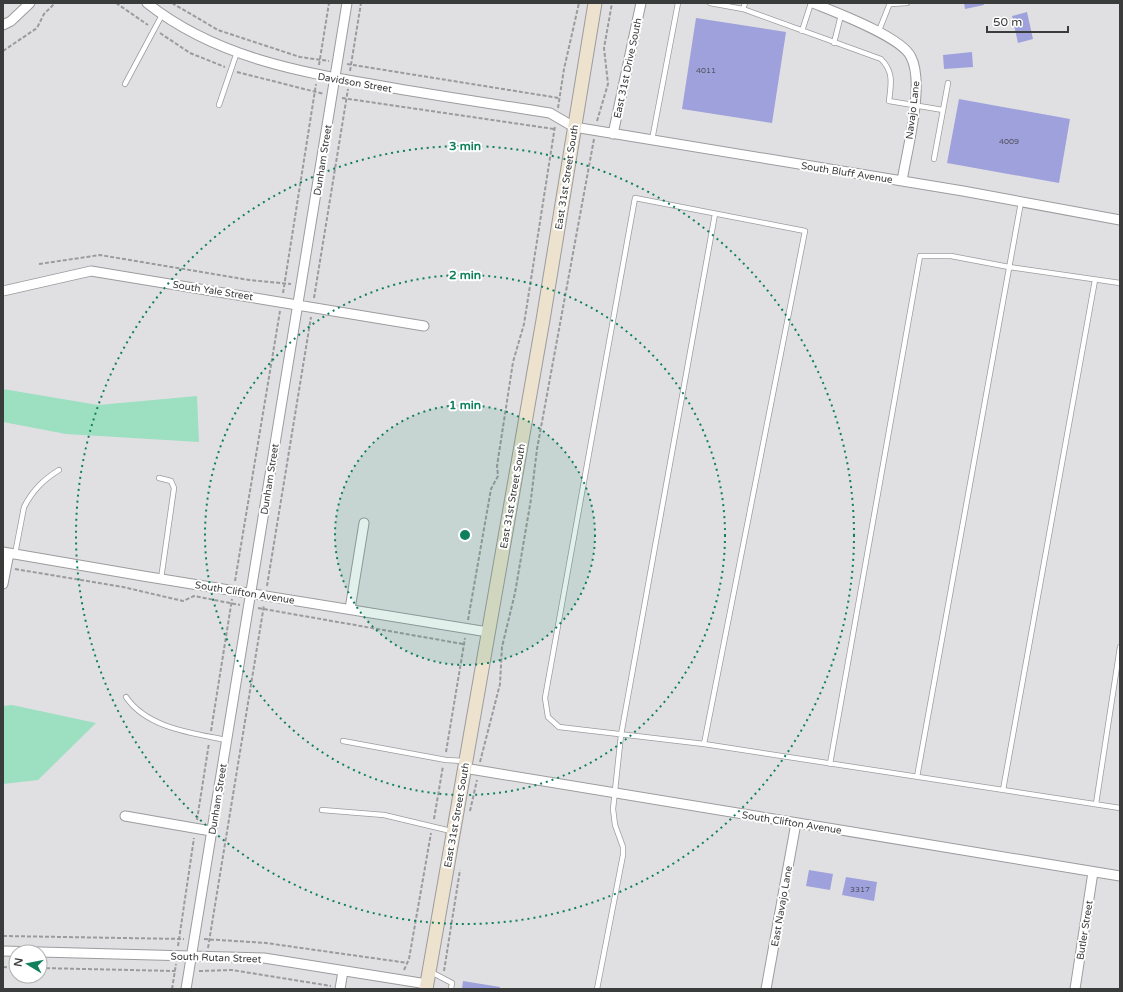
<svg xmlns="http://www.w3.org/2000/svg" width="1123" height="992" font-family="'Varela Round',sans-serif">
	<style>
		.green { fill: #9ddfc1 }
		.building { fill: #9ea1db }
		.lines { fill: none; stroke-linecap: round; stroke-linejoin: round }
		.lane-casing { stroke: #9c9c9f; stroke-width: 6 }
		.street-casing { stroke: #9c9c9f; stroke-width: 11 }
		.secondary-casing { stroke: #9c9c9f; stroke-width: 15 }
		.path { stroke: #9a9b9c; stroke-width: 2; stroke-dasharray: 4 2; stroke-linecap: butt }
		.lane { stroke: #fff; stroke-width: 4.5 }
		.street { stroke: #fff; stroke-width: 9 }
		.secondary { stroke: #ece2cd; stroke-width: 13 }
		.ring { fill: none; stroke: #10805c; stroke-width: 2; stroke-dasharray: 2 4 }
		.labels { text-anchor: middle; stroke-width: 4; stroke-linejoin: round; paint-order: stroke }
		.number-label { font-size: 8px; fill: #535463 }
		.street-label { font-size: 10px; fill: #3a3b3b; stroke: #fff }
		.centre { fill: #10805c; stroke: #fff; stroke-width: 2 }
		.ring-label { font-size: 12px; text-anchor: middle; font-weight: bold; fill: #10805c; stroke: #fff; stroke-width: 4; stroke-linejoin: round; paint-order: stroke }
	</style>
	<rect width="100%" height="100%" fill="#e0e0e3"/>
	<!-- green -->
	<path class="green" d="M3,389L98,405L197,396L199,442L66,434L3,422Z
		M12,705L96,723L38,780L3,784V706Z"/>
	<!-- building -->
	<path class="building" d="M964,3H983L984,5L965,9Z
		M1027,12L1033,39L1018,43L1012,16Z
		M696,18L786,32L772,123L682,109Z
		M972,52L973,67L944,69L943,55Z
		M959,99L1070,119L1059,183L947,163Z
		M809,870L833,874L830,890L806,886Z
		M846,877L877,882L874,901L842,895Z
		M463,981L500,987V989H462Z"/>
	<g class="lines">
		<!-- lane casing -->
		<g class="lane-casing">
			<path id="lane" d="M710,3L743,9L881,59C894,72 891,84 889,101L943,110
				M890,4L907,3
				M743,9L745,3
				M802,31L811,3
				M878,33L890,3
				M834,43L841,15
				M125,84L162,15
				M219,105L237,52
				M652,140L678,3
				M934,159L948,83
				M159,478L171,481L174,488L161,579
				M15,554L24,507C33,490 43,480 59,470
				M126,697C147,728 192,733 226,740
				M343,741L446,760L464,761
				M704,744L805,231L635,198L545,698L548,717L559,727L704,744L1120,808
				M830,764L920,256H951L1009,267L1120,283
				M917,777L1021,202
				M1003,790L1095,280
				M1096,804L1120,647
				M322,810L384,815L451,831
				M431,972L452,983L451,989
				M597,989L623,855V847L615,825L613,809L621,735L715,214"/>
		</g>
		<!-- street casing -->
		<g class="street-casing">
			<path id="street" d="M147,3C215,57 299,72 382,86C438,96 494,104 550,113L574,127L963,191L1120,220
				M813,3C835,12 902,37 911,57C925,84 907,150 902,181
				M3,25L11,21L30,3
				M613,134L641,3
				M3,291L91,271L424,326
				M3,552L143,576L488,632
				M3,584L9,553
				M350,609L364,523
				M464,768L1120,876
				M125,816L211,831
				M3,951L264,958L427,984
				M186,989L347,3
				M340,989L343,971
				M766,989L796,823
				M1075,989L1093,872"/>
		</g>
		<!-- secondary casing -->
		<g class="secondary-casing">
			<path id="secondary" d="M426,989L543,320L595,3"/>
		</g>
		<!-- path -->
		<path class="path" d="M116,3L148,25
			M172,3L218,30L300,57L329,61
			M160,33L190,53L225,67
			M3,51L37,28L44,14L55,3
			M347,64L559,98
			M319,65L329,3
			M350,71L361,3
			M237,72L324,94
			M342,98L554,129
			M558,108L564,69L579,3
			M597,121L608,84L604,48L612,3
			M39,264L100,255L249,280L291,284
			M283,293L316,84
			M314,298L348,89
			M15,569L123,587L183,601L194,596L240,605
			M235,581L280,311
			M267,586L311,317
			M258,608L463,644
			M468,620L491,489L498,476L497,466L513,362L524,324L555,126
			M211,731L232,599
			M446,752L465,638
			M480,762L500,684L502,647L515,593L531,499L537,449L594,139
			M470,811L477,780
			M434,819L443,766
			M197,820L209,743
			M3,936L184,939
			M204,939L266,943L408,963
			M178,946L194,838
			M208,948L264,605
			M3,967L16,968
			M40,968L175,971
			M404,970L409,959L431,833
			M199,971L232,970L331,986
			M444,971L460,870
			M172,989L176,964"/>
		<!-- lane -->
		<use href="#lane" class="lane"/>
		<!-- street -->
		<use href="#street" class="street"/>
		<!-- secondary -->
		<use href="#secondary" class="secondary"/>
	</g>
	<!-- distance rings -->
	<circle cx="465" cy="535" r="130" fill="#10805c" fill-opacity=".12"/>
	<g class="ring">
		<circle cx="465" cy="535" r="130"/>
		<circle cx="465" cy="535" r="260"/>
		<circle cx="465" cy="535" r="389"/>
	</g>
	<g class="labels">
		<!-- number labels -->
		<g class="number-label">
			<text x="706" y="73">4011</text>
			<text x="1009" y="144">4009</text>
			<text x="860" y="892">3317</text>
		</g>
		<!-- street labels -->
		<g class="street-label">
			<text transform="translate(627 68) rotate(-78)" y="4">East 31st Drive South</text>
			<text transform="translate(355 82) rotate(10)" y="4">Davidson Street</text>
			<text transform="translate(912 110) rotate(-83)" y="4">Navajo Lane</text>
			<text transform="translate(322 160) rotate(-81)" y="4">Dunham Street</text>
			<text transform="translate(847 172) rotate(9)" y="4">South Bluff Avenue</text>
			<text transform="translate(566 177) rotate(-81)" y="4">East 31st Street South</text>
			<text transform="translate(213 290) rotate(9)" y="4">South Yale Street</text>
			<text transform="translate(269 479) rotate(-81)" y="4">Dunham Street</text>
			<text transform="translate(512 496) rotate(-80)" y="4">East 31st Street South</text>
			<text transform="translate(245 592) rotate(9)" y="4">South Clifton Avenue</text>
			<text transform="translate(217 799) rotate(-81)" y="4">Dunham Street</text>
			<text transform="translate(456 815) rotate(-80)" y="4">East 31st Street South</text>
			<text transform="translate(792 822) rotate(9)" y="4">South Clifton Avenue</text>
			<text transform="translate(781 906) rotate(-80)" y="4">East Navajo Lane</text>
			<text transform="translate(1084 930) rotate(-81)" y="4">Butler Street</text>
			<text transform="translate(216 957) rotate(2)" y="4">South Rutan Street</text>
		</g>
	</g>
	<circle cx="465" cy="535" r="6" class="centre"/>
	<g class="ring-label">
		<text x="465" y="150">3 min</text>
		<text x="465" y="279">2 min</text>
		<text x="465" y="409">1 min</text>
	</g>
	<!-- border -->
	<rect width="1123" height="992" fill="none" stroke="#3a3b3b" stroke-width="8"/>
	<!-- north arrow -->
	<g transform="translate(28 964) rotate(280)"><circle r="19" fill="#ffffff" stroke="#b0b1b1"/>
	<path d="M0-3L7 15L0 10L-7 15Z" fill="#10805c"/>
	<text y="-6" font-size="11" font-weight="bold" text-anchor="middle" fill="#3a3b3b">N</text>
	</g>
	<!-- scale -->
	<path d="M987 26v6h81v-6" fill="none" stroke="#3a3b3b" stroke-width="2"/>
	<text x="993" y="26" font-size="12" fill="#3a3b3b" stroke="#ffffff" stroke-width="3" paint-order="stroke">50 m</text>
</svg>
